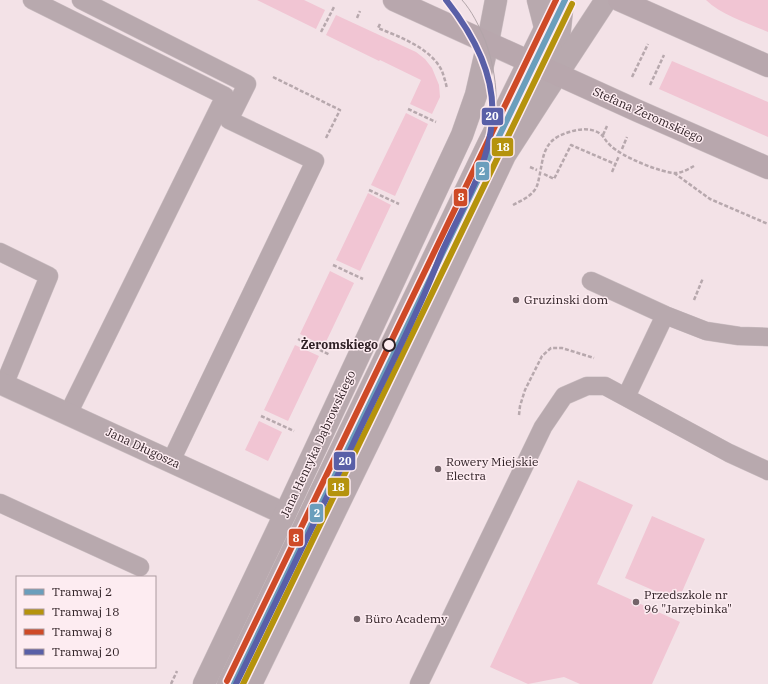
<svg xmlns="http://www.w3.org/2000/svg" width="768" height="684" font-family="'IBM Plex Serif',serif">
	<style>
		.green { fill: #f1c5d3 }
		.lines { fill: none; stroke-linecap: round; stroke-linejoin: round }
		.service-casing { stroke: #cec1c5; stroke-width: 19 }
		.minor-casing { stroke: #cec1c5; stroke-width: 23 }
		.tertiary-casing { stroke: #cec1c5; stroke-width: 23 }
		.secondary-casing { stroke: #cec1c5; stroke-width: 23 }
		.path { stroke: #b7a8ad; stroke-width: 2.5; stroke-dasharray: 4 2; stroke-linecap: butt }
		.service { stroke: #b8a9ae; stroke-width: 18 }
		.minor { stroke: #b8a9ae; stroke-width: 22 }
		.tertiary { stroke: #b8a9ae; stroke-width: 22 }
		.secondary { stroke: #b8a7ad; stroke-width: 22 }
		.tram { stroke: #b2a5a9; stroke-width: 1 }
		.tram-1-casing { stroke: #fdecf1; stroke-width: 9 }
		.tram-2-casing { stroke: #fdecf1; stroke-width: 9 }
		.tram-3-casing { stroke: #fdecf1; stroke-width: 9 }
		.tram-4-casing { stroke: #fdecf1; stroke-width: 9 }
		.tram-1 { stroke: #6a9ebc; stroke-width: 6 }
		.tram-2 { stroke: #b5930d; stroke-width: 6 }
		.tram-3 { stroke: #ce4a27; stroke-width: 6 }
		.tram-4 { stroke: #595fa7; stroke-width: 6 }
		.poi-dot { fill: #746469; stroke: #fdecf1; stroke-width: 1.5 }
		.stop-dot { fill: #fdecf1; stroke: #2f2025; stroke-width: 2 }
		.labels { text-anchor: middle; stroke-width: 3; stroke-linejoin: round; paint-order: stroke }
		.street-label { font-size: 12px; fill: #2f2025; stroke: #fdecf1 }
		.poi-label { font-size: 12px; fill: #2f2025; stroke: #fdecf1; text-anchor: start }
		.stop-label { font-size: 12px; font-weight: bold; fill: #2f2025; stroke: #fdecf1; text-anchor: end }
		.line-badge { stroke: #fdecf1; stroke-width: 1.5 }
		.badge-label { font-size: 11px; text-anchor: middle; font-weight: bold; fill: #fff }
	</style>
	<rect width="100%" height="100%" fill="#f3e2e7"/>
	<!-- green -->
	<path class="green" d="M257,0H304L325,10L316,29Z
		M706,0H768V32C748,23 721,15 706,0Z
		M336,15L416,52L425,59L432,68L439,85L440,97L432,114L410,104L421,80L380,60L379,61L326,35Z
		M672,61L768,102V137L659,89Z
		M406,113L428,124L395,196L371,185Z
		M368,193L391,205L360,271L336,260Z
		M330,271L354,283L324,346L300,334Z
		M295,345L319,356L288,421L264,410Z
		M259,421L282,432L268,461L245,450Z
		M578,480L633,505L597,584L680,622L652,684H580L564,677L528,684L490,667Z
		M652,516L705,539L678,601L625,578Z"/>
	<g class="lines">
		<!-- service casing -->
		<g class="service-casing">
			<path id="service" d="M32,0L225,96L68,414
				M81,0L247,84L229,120L315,161L171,461
				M558,67L565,0
				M0,252L49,276L4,385
				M591,281L665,315L706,331L739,336L768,337
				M626,397L665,315
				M0,503L140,567
				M226,684L485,146L557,0
				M419,684L543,427L564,396L587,386H605L729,453L768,471"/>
		</g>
		<!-- minor casing -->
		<g class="minor-casing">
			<path id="minor" d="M0,383L285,514"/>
		</g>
		<!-- tertiary casing -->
		<g class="tertiary-casing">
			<path id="tertiary" d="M538,0L557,74
				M204,684L285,514L462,135L476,95L487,47L496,0
				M251,684L379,421L505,155L543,96L606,0"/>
		</g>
		<!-- secondary casing -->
		<g class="secondary-casing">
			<path id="secondary" d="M394,0L638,111L768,168
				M619,0L768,66"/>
		</g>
		<!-- path -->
		<path class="path" d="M357,18L360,11
			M380,24L378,28C400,37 431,48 442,71C444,77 446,83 447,89
			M321,32L334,7
			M273,77L340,110L326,138
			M632,77L648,44
			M650,85L664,55
			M408,109L436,122
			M603,135L607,126
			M622,149L627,137
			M530,167L537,170
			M612,172L619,156
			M674,173L710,199L768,224
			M544,174L554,179L571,145L615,164
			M369,190L399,204
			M513,205C520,201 528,198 533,192C537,188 538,183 539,178C543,161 542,145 559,136C570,131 583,127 595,131C605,135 603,139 610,145C620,156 663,174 677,173C683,172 689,169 694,166
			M333,265L363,279
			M694,300L703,278
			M298,339L330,355
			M519,415L520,406L525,390L542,356L551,348H562L594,358
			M261,416L294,431
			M171,684L177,671"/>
		<!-- service -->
		<use href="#service" class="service"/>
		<!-- minor -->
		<use href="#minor" class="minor"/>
		<!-- tertiary -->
		<use href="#tertiary" class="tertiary"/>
		<!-- secondary -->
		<use href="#secondary" class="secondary"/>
		<!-- tram -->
		<path class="tram" d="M462,0C472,11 479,26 485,40C491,56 496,79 496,96C496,120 491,146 482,168C478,179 473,189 468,199"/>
		<!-- tram-1 casing -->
		<g class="tram-1-casing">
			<path id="tram-1" d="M234,684L565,0"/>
		</g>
		<!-- tram-2 casing -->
		<g class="tram-2-casing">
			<path id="tram-2" d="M243,684L572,4"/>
		</g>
		<!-- tram-3 casing -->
		<g class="tram-3-casing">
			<path id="tram-3" d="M227,681L556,0"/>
		</g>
		<!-- tram-4 casing -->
		<g class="tram-4-casing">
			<path id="tram-4" d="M236,684C274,605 313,525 352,446C374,399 398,353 419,306C427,289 434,271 441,254C460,211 489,167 492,120C496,75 473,34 446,0"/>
		</g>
		<!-- tram-1 -->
		<use href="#tram-1" class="tram-1"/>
		<!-- tram-2 -->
		<use href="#tram-2" class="tram-2"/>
		<!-- tram-3 -->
		<use href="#tram-3" class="tram-3"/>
		<!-- tram-4 -->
		<use href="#tram-4" class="tram-4"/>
	</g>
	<!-- markers -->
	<g class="poi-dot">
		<circle cx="516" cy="300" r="4"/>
		<circle cx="438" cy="469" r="4"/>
		<circle cx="636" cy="602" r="4"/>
		<circle cx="357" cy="619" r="4"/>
	</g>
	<circle class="stop-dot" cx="389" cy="345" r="6"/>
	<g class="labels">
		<!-- street labels -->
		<g class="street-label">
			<text transform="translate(648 115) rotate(24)" y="4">Stefana Żeromskiego</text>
			<text transform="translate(318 444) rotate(-65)" y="4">Jana Henryka Dąbrowskiego</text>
			<text transform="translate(143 448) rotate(25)" y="4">Jana Długosza</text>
		</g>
		<!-- poi labels -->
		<g class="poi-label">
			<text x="524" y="304">Gruzinski dom</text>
			<text x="446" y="466">Rowery Miejskie<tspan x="446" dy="14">Electra</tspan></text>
			<text x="644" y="599">Przedszkole nr<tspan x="644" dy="14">96 "Jarzębinka"</tspan></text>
			<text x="365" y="623">Büro Academy</text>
		</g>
		<!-- stop labels -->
		<g class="stop-label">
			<text x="378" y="349">Żeromskiego</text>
		</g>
	</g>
	<g class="line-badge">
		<rect x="481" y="107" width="23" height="19" rx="4" fill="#595fa7"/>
		<rect x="491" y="137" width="23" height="20" rx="4" fill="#b5930d"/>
		<rect x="475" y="161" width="15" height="20" rx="4" fill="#6a9ebc"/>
		<rect x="453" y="188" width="15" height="19" rx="4" fill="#ce4a27"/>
		<rect x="333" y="451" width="23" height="20" rx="4" fill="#595fa7"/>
		<rect x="327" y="477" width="23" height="20" rx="4" fill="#b5930d"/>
		<rect x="309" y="503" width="15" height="20" rx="4" fill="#6a9ebc"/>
		<rect x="288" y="528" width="16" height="19" rx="4" fill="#ce4a27"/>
	</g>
	<g class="badge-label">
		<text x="492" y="120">20</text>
		<text x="503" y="151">18</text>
		<text x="482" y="175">2</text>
		<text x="461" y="201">8</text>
		<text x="345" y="465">20</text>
		<text x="338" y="491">18</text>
		<text x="317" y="517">2</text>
		<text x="296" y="542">8</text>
	</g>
	<!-- legend -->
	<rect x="16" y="576" width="140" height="92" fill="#fdecf1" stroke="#ab9a9f"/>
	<rect x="24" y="589" width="20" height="6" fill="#6a9ebc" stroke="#ab9a9f"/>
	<text x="52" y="596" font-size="12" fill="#2f2025">Tramwaj 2</text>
	<rect x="24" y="609" width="20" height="6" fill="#b5930d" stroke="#ab9a9f"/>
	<text x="52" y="616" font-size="12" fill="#2f2025">Tramwaj 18</text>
	<rect x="24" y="629" width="20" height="6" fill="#ce4a27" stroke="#ab9a9f"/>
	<text x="52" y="636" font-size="12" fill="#2f2025">Tramwaj 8</text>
	<rect x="24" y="649" width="20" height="6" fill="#595fa7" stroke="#ab9a9f"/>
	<text x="52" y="656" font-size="12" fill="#2f2025">Tramwaj 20</text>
</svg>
